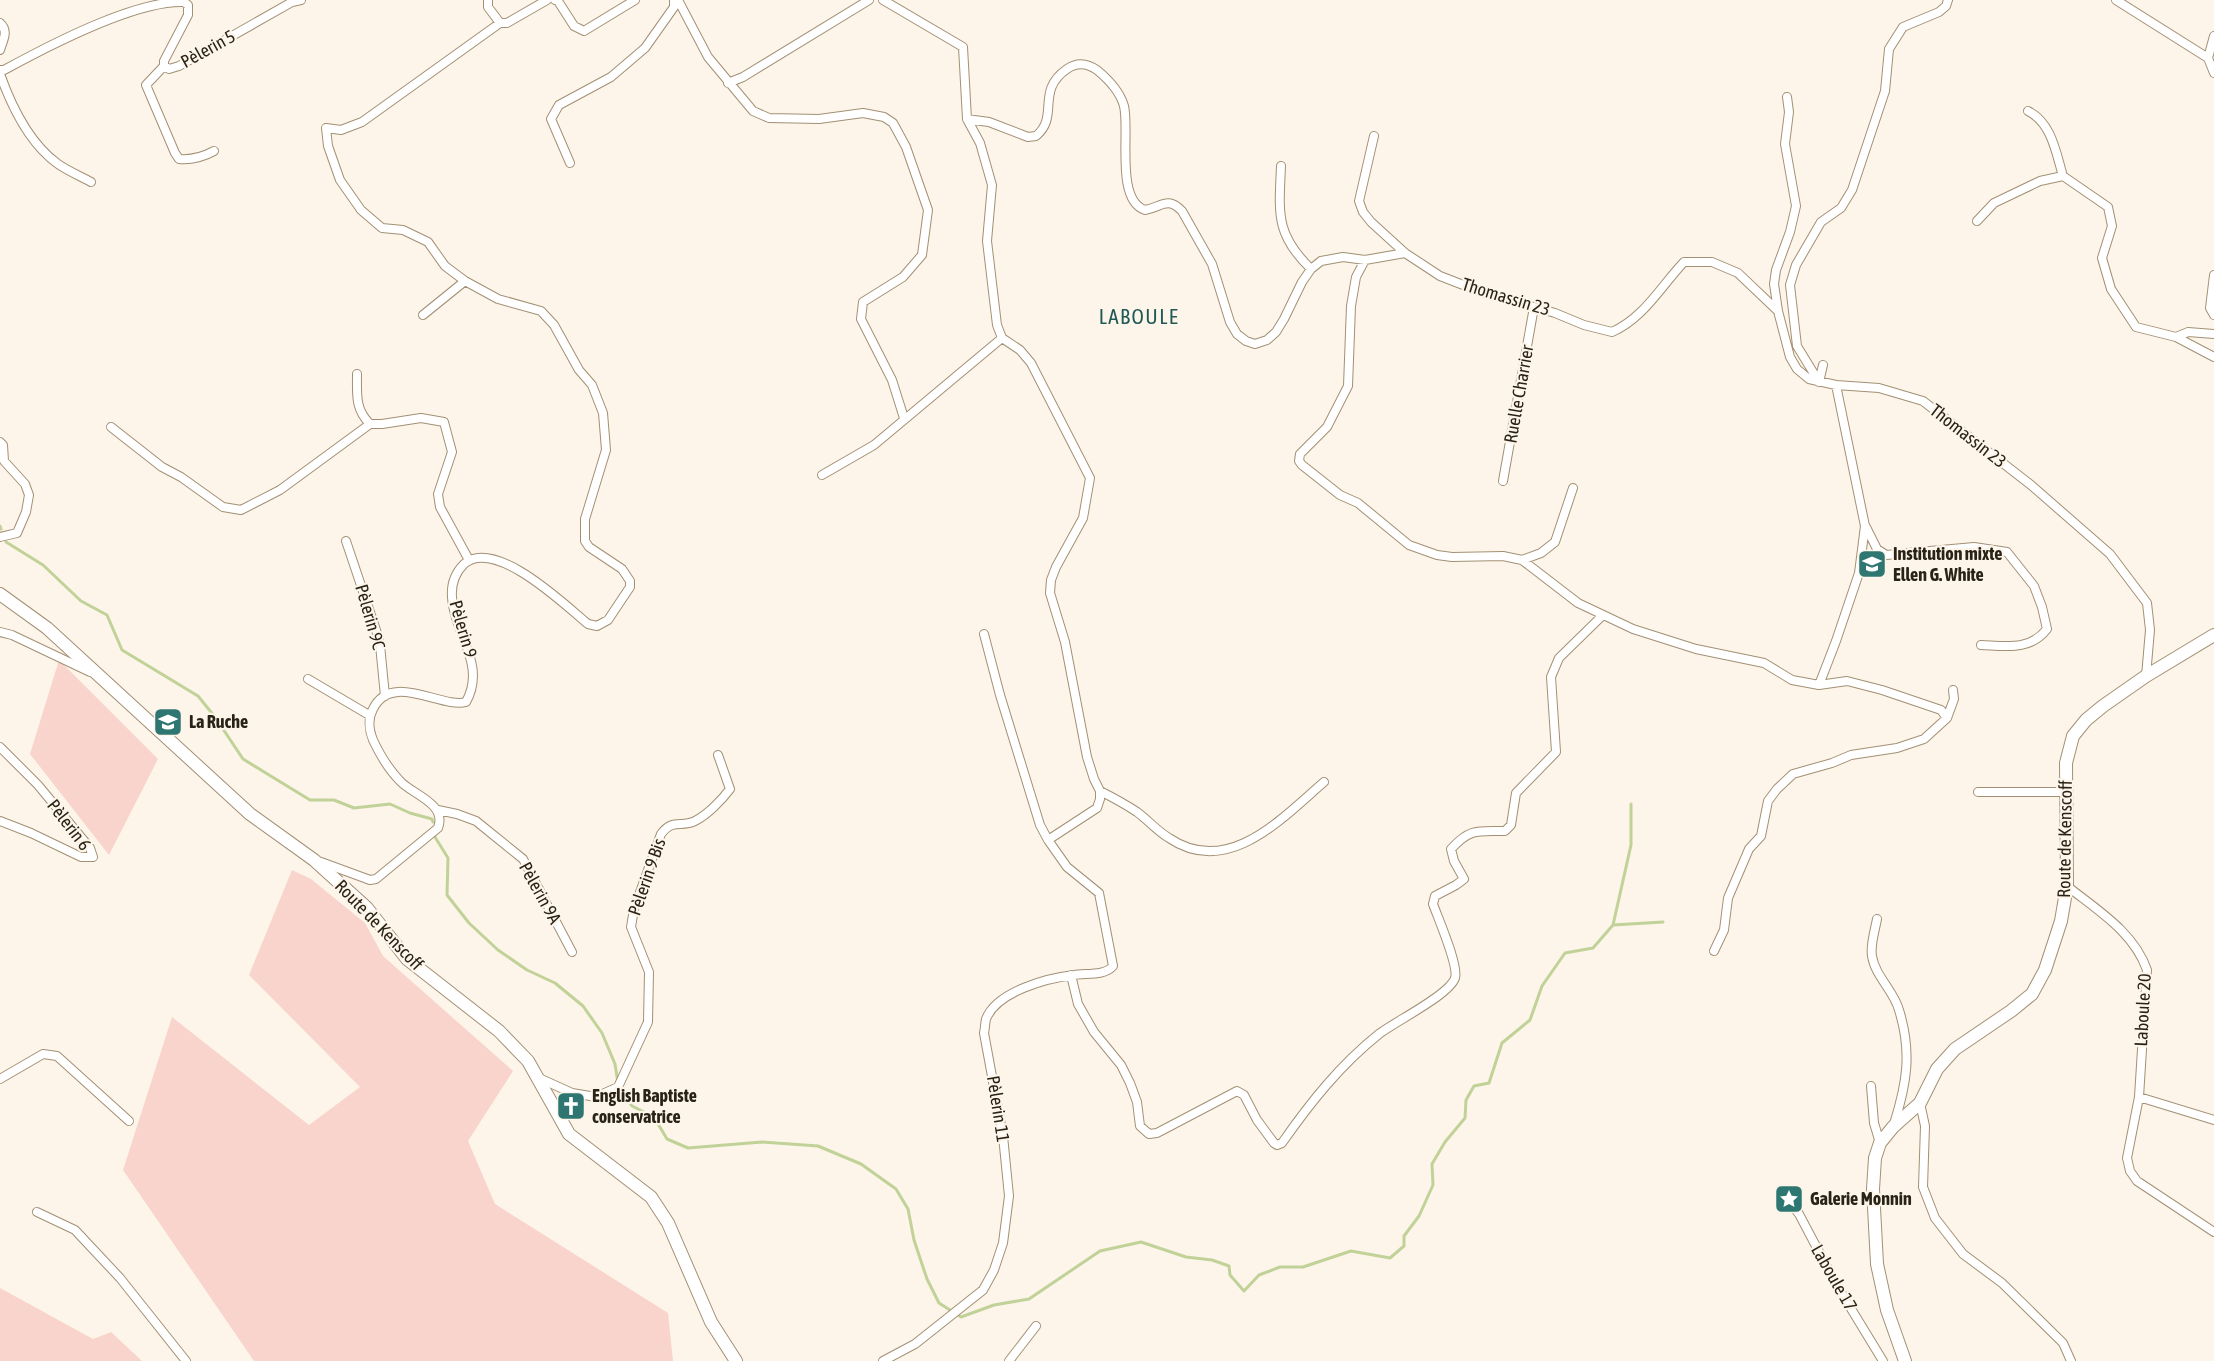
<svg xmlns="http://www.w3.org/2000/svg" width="2214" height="1361" font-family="'Asap Condensed',sans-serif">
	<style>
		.grass { fill: #f9d4cc }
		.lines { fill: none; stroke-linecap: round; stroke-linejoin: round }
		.stream { stroke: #c1d299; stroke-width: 3 }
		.minor-casing { stroke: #a39074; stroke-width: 10 }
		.secondary-casing { stroke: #a39074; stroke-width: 14 }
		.minor { stroke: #fff; stroke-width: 8 }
		.secondary { stroke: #fff; stroke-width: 12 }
		.labels { text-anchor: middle; stroke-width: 4.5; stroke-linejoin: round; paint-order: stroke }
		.street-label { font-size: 18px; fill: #292216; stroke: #fdf5e9 }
		.poi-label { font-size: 18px; font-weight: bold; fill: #292216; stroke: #fdf5e9; text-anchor: start }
		.quarter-label { font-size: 21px; letter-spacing: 1.5px; fill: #1e5955; stroke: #fdf5e9 }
	</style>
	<rect width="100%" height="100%" fill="#fdf5e9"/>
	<!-- grass -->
	<path class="grass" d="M59,660L158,759L109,855L30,754Z
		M292,870L311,879L365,923L383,956L513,1071L468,1141L495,1204L668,1313L673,1361H254L123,1170L172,1017L309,1125L360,1087L249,975Z
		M0,1288L93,1339L111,1332L142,1361H0Z"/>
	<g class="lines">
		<!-- stream -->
		<path class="stream" d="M0,526L1,529
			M6,542L43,565L81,601L107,615L122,650L198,696L215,717L243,759L310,800H334L354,808L390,804L410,813L432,819L433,822
			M435,837L448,858L447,895L469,923L498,950L527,970L555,983L583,1006L602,1033L615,1064L618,1083
			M1613,925L1631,845V804
			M620,1089L632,1106L654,1117L667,1139L688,1148L762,1142L818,1146L861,1164L896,1189L908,1209L914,1240L927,1279L939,1303L961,1317L994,1305L1029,1299L1100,1251L1141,1242L1186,1257L1212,1260L1229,1266L1230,1275L1244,1291L1259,1275L1280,1267H1303L1351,1251L1390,1258L1404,1246V1236L1419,1216L1433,1185L1432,1164L1445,1142L1465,1118L1466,1100L1474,1086L1489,1083L1502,1043L1530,1020L1542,986L1565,953L1593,948L1613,925L1663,922"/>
		<!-- minor casing -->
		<g class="minor-casing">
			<path id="minor" d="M488,0V7L500,23
				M555,0L558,1L574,26L584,31L635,0
				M678,0L708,57L753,111L769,118L819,119L863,113L884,117L893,123L906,147L928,210L922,255L903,277L863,302L861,319L892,380L904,418
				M883,0L963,47L967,119L980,143L992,185L987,241L997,325L1002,338L1020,350L1031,363L1090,478L1083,518L1056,567L1051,580L1050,593L1065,642L1087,757L1094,779L1100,791V799L1097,808L1048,840
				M2116,0L2208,58L2214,73
				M0,23C9,31 3,40 0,50
				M2208,58L2214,36
				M164,66L169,69L179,66L292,2L301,0
				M164,66L146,85L175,153L179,159C191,160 203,157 214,151
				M0,70H4C48,46 135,0 184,2L188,5V15L164,61V66
				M0,74C11,105 30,144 58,164C68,171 80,176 91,182
				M728,83L743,77L869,0
				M2028,111C2052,123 2056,153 2063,176
				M967,119L989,122L1028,137L1036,136C1060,116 1035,91 1067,69C1077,62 1087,63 1097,70C1108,79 1120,92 1124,106C1130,131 1115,200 1145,210C1162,207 1167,196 1182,211L1212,264L1230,322L1237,334L1246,341L1255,344L1267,340L1276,332L1284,319L1302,282L1311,269L1321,261L1343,257L1365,260L1405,253
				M1374,136L1359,201L1363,212L1371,222L1405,253L1440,276L1484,293L1555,313L1584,325L1612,332C1644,318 1661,286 1684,262H1712L1738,273L1778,311L1790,357L1797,369L1809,379L1836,385L1879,388L1923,401L2031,485L2110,554L2147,603L2150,630L2146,676
				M570,163L551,119L559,105L611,77L645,48L674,7V0
				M1281,166C1279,213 1275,234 1311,269
				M1977,221L1994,203L2040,181L2063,176L2108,207L2112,226L2102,258L2111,289L2136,327L2176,337
				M1365,260L1356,277L1351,306L1348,386L1327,427L1300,454L1299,461L1302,465L1340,495L1358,503L1409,545L1437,555L1452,557L1503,556L1522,560L1541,553L1555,542L1573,488
				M2214,275L2210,308L2214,315
				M1778,311L1774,284L1776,270L1790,232L1796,206L1785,144L1789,112L1787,97
				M423,315L465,281
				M2214,334L2188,332L2176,337L2214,357
				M357,374C357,395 355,409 370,424H382L421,418L444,422L452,452L438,494L440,507L469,560
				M1819,382L1797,346L1790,285L1796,265L1821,222L1841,208L1852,190L1885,91L1889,49L1903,27L1939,12L1946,6L1948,0
				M1819,382L1823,365
				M111,427L162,467L181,477L223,507L241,510L280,490L370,424
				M0,442L3,445L4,461L25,484L29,495L26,512L17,533L0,537
				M822,475L874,445L1002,338
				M1503,481L1534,307
				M1866,527L1877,549L1886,555L1974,547L2007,552L2034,586L2042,607L2047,629C2030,651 2006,646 1981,645
				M346,541L376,630L380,645L385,696
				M1522,560L1578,603L1633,629L1696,649L1764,663L1792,680L1819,685L1836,641L1859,573L1865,526L1836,385
				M0,632L12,635L90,672
				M308,679L369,715
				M1819,685L1847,681L1882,690L1941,710L1947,718
				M0,747L38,785L90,848L93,857H81L31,833L0,821
				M1100,791C1112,797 1125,804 1137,812C1148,820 1157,831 1169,838C1228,878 1282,818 1324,782
				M1978,792H2067
				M438,810L457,814L476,821L523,859L572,952
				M321,862L370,880L376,879L438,828C447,804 414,795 401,782C389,770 380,755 373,740C369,730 368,718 373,709C391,671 442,709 466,702C487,665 454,633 452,597C451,584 455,573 464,564C495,537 565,605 588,624L597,626L608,620L630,587V581L622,569L589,547L585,541V519L606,450L603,413L592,385L579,370L554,325L541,311L498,299L465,281L445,266L428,242L403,230L382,228L361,210L340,180L328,146L326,128L341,130L362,122L500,23H507L547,0
				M2067,886C2097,910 2134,932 2147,970L2139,1097L2127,1158L2130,1171L2137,1181L2214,1232
				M1877,919C1875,930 1870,945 1872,956C1875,976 1894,991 1899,1010C1912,1052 1907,1083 1894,1124
				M1714,951L1724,930L1728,898L1749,849L1761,836L1768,801L1777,789L1793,774L1832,763L1851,755L1897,748L1924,739L1947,718L1954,699L1953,690
				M1071,975L1078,1004L1094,1032L1121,1065L1130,1083L1137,1102L1140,1126L1149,1134L1157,1133L1237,1091L1244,1095L1257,1120L1274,1143L1277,1145L1282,1143C1310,1103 1340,1065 1379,1034C1396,1021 1449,995 1455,978C1459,966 1438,918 1433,904L1435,896L1456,885L1464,879L1454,861L1451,849C1470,828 1478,831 1505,831L1511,825L1516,793L1556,752L1551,677L1559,658L1603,615
				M539,1078L572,1093L596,1097L618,1087L648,1022L649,972L631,927L634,909L661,834C673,818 681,828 695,821C707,815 722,800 730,789L718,755
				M0,1079L43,1054L57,1056L129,1121
				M1871,1086L1874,1123L1880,1143
				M2139,1097L2214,1120
				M1920,1103L1925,1126L1923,1187L1935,1218L1963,1254L2002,1283L2063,1343L2071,1361
				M1785,1196L1799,1214L1836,1284L1883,1361
				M37,1212L75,1230L120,1278L186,1361
				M883,1361L915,1344L983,1290L994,1270L1003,1243L1009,1196L1003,1136L984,1033C985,1029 985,1023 986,1019C997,991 1048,978 1074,975C1086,973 1105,976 1113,966L1099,893L1067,867L1048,840L1040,825L1000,695L984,634
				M1009,1361L1036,1326"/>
		</g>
		<!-- secondary casing -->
		<g class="secondary-casing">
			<path id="secondary" d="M0,594L47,628L250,814L314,860L367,908L407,959L499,1031L528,1061L569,1134L651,1197L668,1223L711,1322L736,1361
				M1905,1361L1887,1310L1877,1264L1873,1189L1875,1158L1880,1143L1893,1127L1920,1103L1937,1069L1955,1049L2011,1011L2032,994L2045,970L2061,921L2067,886L2066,763L2073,736L2086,720L2103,706L2146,676L2214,635"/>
		</g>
		<!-- minor -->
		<use href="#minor" class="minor"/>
		<!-- secondary -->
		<use href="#secondary" class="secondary"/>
	</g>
	<!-- icons -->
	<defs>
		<g id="school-square" transform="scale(1.5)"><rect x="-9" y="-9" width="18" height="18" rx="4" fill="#2e7672" stroke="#fdf5e9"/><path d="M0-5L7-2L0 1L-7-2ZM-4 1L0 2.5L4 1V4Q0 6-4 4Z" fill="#fff"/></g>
		<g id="church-square" transform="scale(1.5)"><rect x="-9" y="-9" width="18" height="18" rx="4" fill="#2e7672" stroke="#fdf5e9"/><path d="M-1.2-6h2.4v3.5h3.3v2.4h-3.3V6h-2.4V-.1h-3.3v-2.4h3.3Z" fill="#fff"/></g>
		<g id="sight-square" transform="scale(1.5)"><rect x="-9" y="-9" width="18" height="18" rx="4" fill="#2e7672" stroke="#fdf5e9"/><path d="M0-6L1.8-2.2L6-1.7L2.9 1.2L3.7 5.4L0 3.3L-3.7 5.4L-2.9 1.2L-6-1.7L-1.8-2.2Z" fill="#fff"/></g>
	</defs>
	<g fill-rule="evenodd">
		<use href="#school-square" x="1872" y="564"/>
		<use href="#school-square" x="168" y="722"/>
		<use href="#church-square" x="571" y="1106"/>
		<use href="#sight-square" x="1789" y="1199"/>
	</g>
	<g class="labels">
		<!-- street labels -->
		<g class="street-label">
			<text transform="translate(208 49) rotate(-29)" y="6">Pèlerin 5</text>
			<text transform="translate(1506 297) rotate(17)" y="6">Thomassin 23</text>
			<text transform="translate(1519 394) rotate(-80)" y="6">Ruelle Charrier</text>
			<text transform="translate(1968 436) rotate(38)" y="6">Thomassin 23</text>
			<text transform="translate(370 617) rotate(74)" y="6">Pèlerin 9C</text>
			<text transform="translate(463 629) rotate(74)" y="6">Pèlerin 9</text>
			<text transform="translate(69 825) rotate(52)" y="6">Pèlerin 6</text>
			<text transform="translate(2065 839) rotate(-89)" y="6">Route de Kenscoff</text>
			<text transform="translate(647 877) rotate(-71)" y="6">Pèlerin 9 Bis</text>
			<text transform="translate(540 893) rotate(61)" y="6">Pèlerin 9A</text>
			<text transform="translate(379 925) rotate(46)" y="6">Route de Kenscoff</text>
			<text transform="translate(2143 1010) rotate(-87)" y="6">Laboule 20</text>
			<text transform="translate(998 1109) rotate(81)" y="6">Pèlerin 11</text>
			<text transform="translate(1834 1278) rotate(60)" y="6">Laboule 17</text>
		</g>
		<!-- poi labels -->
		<g class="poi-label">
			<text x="1893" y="560">Institution mixte<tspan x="1893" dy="21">Ellen G. White</tspan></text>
			<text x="189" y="728">La Ruche</text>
			<text x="592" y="1102">English Baptiste<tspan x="592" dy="21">conservatrice</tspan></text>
			<text x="1810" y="1205">Galerie Monnin</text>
		</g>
		<!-- quarter labels -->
		<g class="quarter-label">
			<text x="1139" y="324">LABOULE</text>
		</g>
	</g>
</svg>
